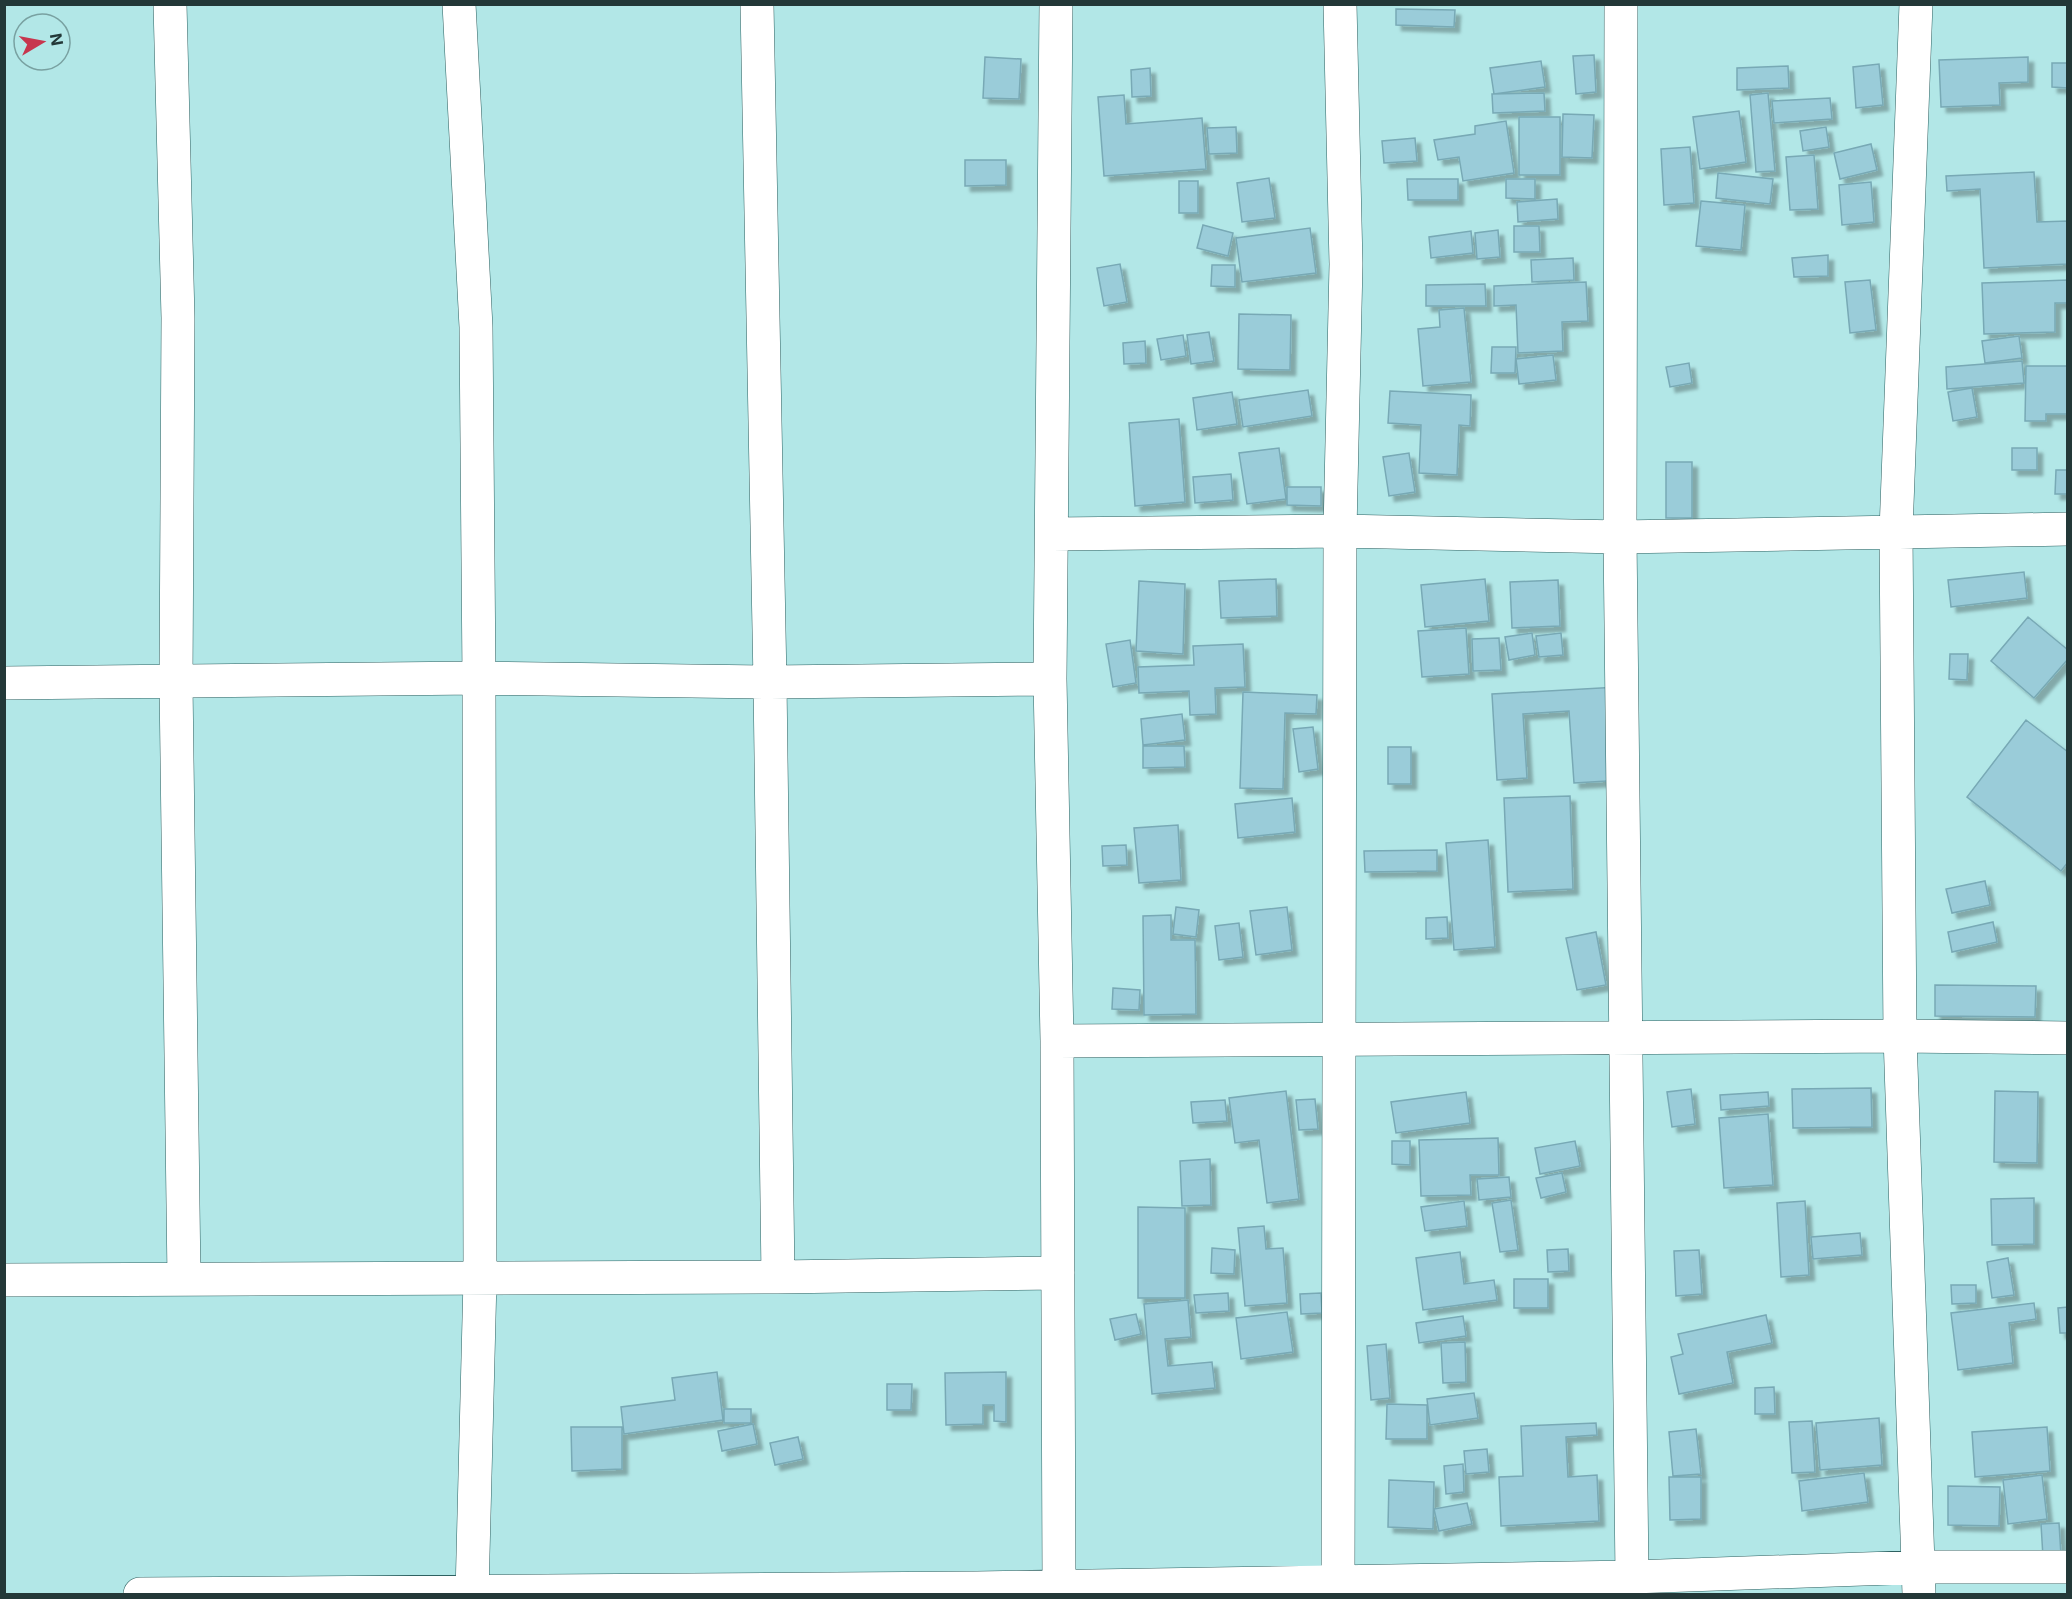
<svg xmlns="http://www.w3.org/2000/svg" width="2072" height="1599" font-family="Inter,sans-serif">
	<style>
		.building { fill: #9accd9; stroke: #78a9b5; stroke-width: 1.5; filter: url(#shadow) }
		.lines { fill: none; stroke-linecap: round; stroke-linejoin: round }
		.minor-casing { stroke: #2e6161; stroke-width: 34 }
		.minor { stroke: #fff; stroke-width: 33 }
	</style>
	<defs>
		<filter id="shadow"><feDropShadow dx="5.5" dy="5.5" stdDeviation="1.5" flood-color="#0004"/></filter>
	</defs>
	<rect width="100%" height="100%" fill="#b2e7e7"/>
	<!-- building -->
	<path class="building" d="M1396,9L1455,10L1454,27L1396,25Z
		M1594,55L1596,92L1576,94L1573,56Z
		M985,57L1021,59L1019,99L983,98Z
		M2028,57V82L1999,83L2000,105L1941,107L1939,60Z
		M1541,61L1545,87L1494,94L1490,68Z
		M2052,63H2068V88L2052,87Z
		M1879,64L1883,105L1856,108L1853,67Z
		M1788,66L1789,88L1737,90V68Z
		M1150,68L1151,96L1132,97L1131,70Z
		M1544,93L1545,111L1493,113L1492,94Z
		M1768,93L1775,171L1756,172L1750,95Z
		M1124,95L1126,124L1202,118L1206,169L1104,176L1098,97Z
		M1830,98L1832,119L1774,123L1772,101Z
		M1739,111L1746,162L1700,169L1693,117Z
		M1563,114L1594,115L1592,158L1562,157Z
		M1519,117H1560V175H1519Z
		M1506,121L1514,173L1463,181L1459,157L1438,160L1434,140L1475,134V126Z
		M1236,127L1237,153L1209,154L1207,128Z
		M1826,127L1829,147L1803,151L1800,131Z
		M1415,138L1417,161L1384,163L1382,141Z
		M1871,144L1877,170L1840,179L1834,153Z
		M1690,147L1694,203L1664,205L1661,149Z
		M1814,155L1818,209L1790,210L1786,157Z
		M965,160H1006V185L965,186Z
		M2034,172L2037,222L2068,221V264L1984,268L1980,189L1947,191L1946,176Z
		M1718,173L1773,179L1770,204L1716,198Z
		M1269,178L1275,218L1242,222L1237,183Z
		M1407,179H1458V200H1408Z
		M1506,179H1535V199L1506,198Z
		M1179,181H1198V213H1179Z
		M1871,182L1874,222L1842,225L1839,185Z
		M1557,199L1558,219L1518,222L1517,202Z
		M1701,201L1745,205L1741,250L1696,246Z
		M1203,225L1233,233L1228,256L1197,248Z
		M1514,226H1539L1540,252H1514Z
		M1310,228L1316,273L1242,282L1236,238Z
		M1498,230L1500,257L1477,259L1475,233Z
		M1471,231L1473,253L1431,258L1429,237Z
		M1828,255V276L1794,277L1792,258Z
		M1573,258L1574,280L1532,282L1531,260Z
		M1120,264L1127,302L1104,306L1097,268Z
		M1212,265H1235V287L1211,286Z
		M1870,280L1876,330L1850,333L1845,282Z
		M2068,280V303H2055V332L1984,334L1982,283Z
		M1586,282L1588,321L1562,322L1563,351L1518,353L1516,305L1494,306V286Z
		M1485,284L1486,306H1426V285Z
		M1464,308L1471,382L1423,386L1418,329L1440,327L1439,310Z
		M1239,314L1291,315L1290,370L1238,369Z
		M1209,332L1214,361L1191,364L1187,335Z
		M1183,335L1186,356L1161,360L1157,339Z
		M2019,336L2022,358L1985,363L1982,341Z
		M1145,341L1146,363L1124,364L1123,343Z
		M1492,347H1516L1515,373H1491Z
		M1553,355L1556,380L1519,384L1516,359Z
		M2022,361L2024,383L1947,389L1946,367Z
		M1689,363L1692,383L1670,387L1666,367Z
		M2026,366H2068V414H2046V421H2025Z
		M1972,388L1977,417L1953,421L1948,392Z
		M1308,390L1312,416L1243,427L1239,400Z
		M1390,391L1471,395L1470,426L1459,425L1457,475L1419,473L1421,425L1388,423Z
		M1232,392L1237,424L1197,430L1193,398Z
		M1179,419L1185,502L1135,506L1129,423Z
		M1279,448L1286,499L1247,504L1239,453Z
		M2012,448H2037V470H2012Z
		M1409,453L1415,492L1389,496L1383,457Z
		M1666,462H1692V518H1666Z
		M2056,470H2068V494H2055Z
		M1231,474L1233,500L1195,503L1193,477Z
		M1287,487H1321V506L1287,505Z
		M2024,572L2027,598L1951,607L1948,580Z
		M1276,579L1277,616L1221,618L1219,581Z
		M1485,579L1489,621L1425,627L1421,585Z
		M1558,580L1560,626L1512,628L1510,582Z
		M1139,581L1185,584L1183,654L1136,651Z
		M2028,617L2068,650V659L2034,698L1991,661Z
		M1466,628L1469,674L1422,677L1418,631Z
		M1532,633L1535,655L1509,660L1505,637Z
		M1561,633L1563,655L1539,657L1536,636Z
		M1499,638L1501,670L1473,671L1472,639Z
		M1130,640L1136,683L1113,687L1106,644Z
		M1243,644L1245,687L1215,688L1216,714L1190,715L1189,691L1139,693L1138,667L1194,665L1193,646Z
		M1950,654H1968L1967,680L1949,679Z
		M1618,687L1624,780L1574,783L1569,711L1523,714L1527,778L1497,780L1492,694Z
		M1243,692L1317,695L1316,714L1285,713L1283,789L1240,788Z
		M1182,714L1185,740L1143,745L1141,719Z
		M2026,720L2068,752V862L2061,871L1967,797Z
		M1313,727L1318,769L1299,772L1293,729Z
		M1143,746H1184L1185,767L1143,768Z
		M1388,747H1411V784H1388Z
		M1570,796L1573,889L1508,892L1504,798Z
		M1292,798L1295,832L1238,838L1235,804Z
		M1178,825L1181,880L1139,883L1134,828Z
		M1488,840L1495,947L1454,950L1446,843Z
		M1126,845L1127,865L1103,866L1102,846Z
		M1437,850V871L1365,872L1364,851Z
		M1985,881L1990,905L1952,913L1946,889Z
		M1176,907L1199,910L1196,937L1173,934Z
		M1287,907L1292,950L1256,955L1250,911Z
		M1171,915V940H1195L1196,1014L1144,1015L1143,916Z
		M1447,917L1448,938L1426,939V918Z
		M1993,922L1997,942L1952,952L1948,932Z
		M1239,923L1243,957L1219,960L1215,926Z
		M1596,932L1606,985L1577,990L1566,938Z
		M1935,985L2036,986L2035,1017L1935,1016Z
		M1113,988L1140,990L1139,1010L1112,1009Z
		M1871,1088L1872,1127L1793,1128L1792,1089Z
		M1691,1089L1695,1124L1672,1127L1667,1092Z
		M1286,1091L1299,1199L1267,1203L1259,1140L1235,1143L1229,1098Z
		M1995,1091L2038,1092L2037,1163L1994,1162Z
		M1466,1092L1470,1123L1396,1133L1391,1102Z
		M1768,1092L1769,1106L1721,1110L1720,1095Z
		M1315,1099L1318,1129L1299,1130L1296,1100Z
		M1225,1100L1227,1121L1193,1123L1191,1102Z
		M1768,1114L1773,1185L1724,1188L1719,1118Z
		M1498,1138L1499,1175H1470L1471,1195L1421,1196L1419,1140Z
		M1392,1141H1410V1165L1392,1164Z
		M1575,1141L1580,1166L1540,1174L1535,1148Z
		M1210,1159L1211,1205L1182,1206L1180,1161Z
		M1562,1173L1566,1192L1541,1198L1536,1178Z
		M1509,1177L1511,1197L1479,1200L1477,1179Z
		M2034,1198V1244L1992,1245L1991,1199Z
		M1511,1200L1518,1250L1500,1252L1492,1203Z
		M1464,1201L1467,1226L1425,1231L1421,1207Z
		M1805,1201L1809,1275L1781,1277L1777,1203Z
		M1138,1207L1185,1208V1298H1138Z
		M1264,1226L1266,1249L1283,1248L1287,1303L1245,1306L1238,1228Z
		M1860,1233L1862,1255L1813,1259L1811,1237Z
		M1212,1248L1235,1250L1234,1274L1211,1273Z
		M1568,1249L1569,1271L1548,1272L1547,1250Z
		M1699,1250L1702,1294L1676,1296L1674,1251Z
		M1460,1252L1464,1284L1494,1280L1497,1300L1423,1310L1416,1258Z
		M2008,1258L2014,1295L1992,1298L1987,1262Z
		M1514,1279H1548V1308H1514Z
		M1951,1285H1976V1303L1952,1304Z
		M1228,1293L1229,1311L1196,1313L1194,1295Z
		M1321,1293L1322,1313L1301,1314L1300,1294Z
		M1188,1300L1191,1337L1165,1339L1168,1366L1212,1362L1215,1388L1152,1394L1144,1304Z
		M2034,1303L2036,1319L2009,1323L2013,1363L1958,1370L1951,1313Z
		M2068,1307V1333H2060L2058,1308Z
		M1287,1312L1293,1352L1241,1359L1236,1318Z
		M1136,1314L1141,1334L1115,1340L1110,1319Z
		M1766,1315L1772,1343L1727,1352L1733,1383L1679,1394L1671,1357L1683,1354L1678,1334Z
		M1463,1316L1466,1336L1419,1343L1416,1323Z
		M1465,1342L1466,1382L1443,1383L1441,1343Z
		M1386,1344L1390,1398L1371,1400L1367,1346Z
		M717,1372L723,1420L624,1434L621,1407L675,1400L672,1378Z
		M1006,1372V1422L994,1421V1405H983V1424L946,1425L945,1373Z
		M887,1384H912L911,1410H887Z
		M1774,1387L1775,1414H1755V1388Z
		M1474,1393L1478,1418L1430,1425L1427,1399Z
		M1387,1404L1427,1405V1439H1386Z
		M724,1409H751V1423H724Z
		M1879,1418L1882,1465L1820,1470L1816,1423Z
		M1812,1421L1815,1472L1792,1473L1789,1422Z
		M1596,1423L1597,1435L1566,1437L1568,1477L1597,1475L1599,1521L1501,1526L1499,1477L1523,1476L1521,1426Z
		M753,1424L757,1444L722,1451L718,1431Z
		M571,1427H622V1469L572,1471Z
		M2047,1427L2050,1471L1975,1477L1972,1432Z
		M1696,1429L1701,1474L1673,1476L1669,1432Z
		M798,1437L803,1459L775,1465L770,1443Z
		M1487,1449L1489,1472L1466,1474L1464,1451Z
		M1463,1464L1464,1492L1446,1494L1444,1466Z
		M1864,1473L1868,1502L1802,1511L1799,1481Z
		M2042,1475L2047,1519L2008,1524L2003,1480Z
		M1669,1477H1701V1519L1670,1520Z
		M1389,1480L1434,1482L1433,1529L1388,1527Z
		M1948,1486L2000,1487L1999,1526L1948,1525Z
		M1467,1503L1472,1524L1439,1531L1434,1509Z
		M2059,1523L2061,1556L2043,1557L2041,1524Z"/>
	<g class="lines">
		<!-- minor casing -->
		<g class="minor-casing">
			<path id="minor" d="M170,4L178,318L176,683L184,1279
				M459,4L476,327L479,678L480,1279L472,1594
				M757,4L770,682L778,1277
				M1056,4L1050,679L1057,1041L1059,1585
				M1621,4L1620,537L1632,1577
				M1916,4L1896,531L1900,1036L1919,1594
				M1052,534L1340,531L1620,537L2068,529
				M4,683L479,678L770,682L1050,679
				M1057,1041L1900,1036L2068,1038
				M4,1280L778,1277L1058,1273
				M140,1594L977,1588L1632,1577L1920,1567H2068
				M1338,1594L1340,531L1346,264L1340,4"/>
		</g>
		<!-- minor -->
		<use href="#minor" class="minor"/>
	</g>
	<!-- border -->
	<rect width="2072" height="1599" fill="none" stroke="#233838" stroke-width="12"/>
	<!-- north arrow -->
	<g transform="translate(42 42) rotate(80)"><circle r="28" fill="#b2e7e7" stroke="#79a1a1" stroke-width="1.5"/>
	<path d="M0-4.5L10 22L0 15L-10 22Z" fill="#c7364e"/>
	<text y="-9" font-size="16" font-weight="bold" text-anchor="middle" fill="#233838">N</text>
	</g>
</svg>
